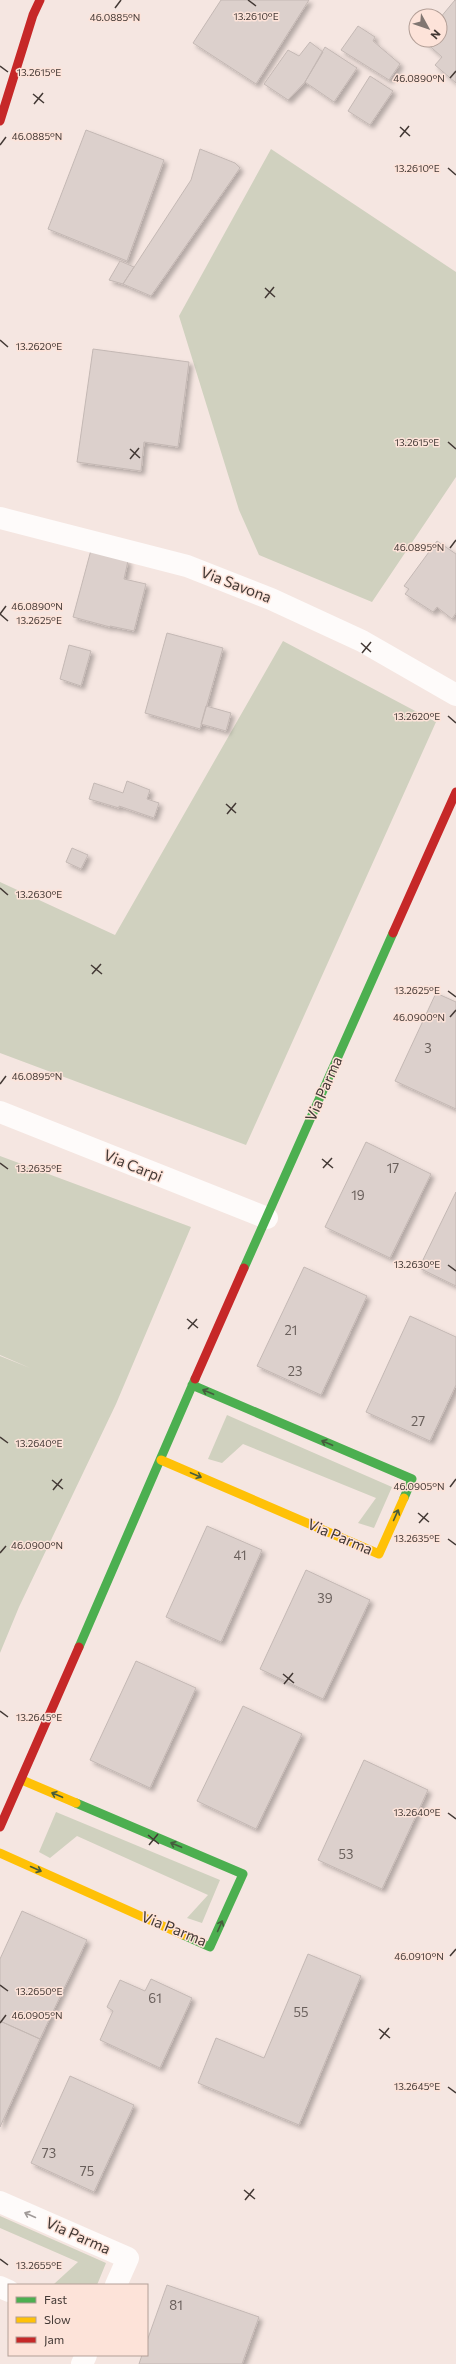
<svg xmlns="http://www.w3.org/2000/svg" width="456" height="2364" font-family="Commissioner,sans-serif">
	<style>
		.green { fill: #d0d1bf }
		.building { fill: #dcd0cc; stroke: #c4b8b4; filter: url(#shadow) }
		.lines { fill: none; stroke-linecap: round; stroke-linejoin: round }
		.street { stroke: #fefbfa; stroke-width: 22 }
		.fast { stroke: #4caf50; stroke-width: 9 }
		.slow { stroke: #ffc107; stroke-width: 9 }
		.jam { stroke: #c62828; stroke-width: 9 }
		.oneway { stroke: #465c3d }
		.oneway2 { stroke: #a09a98 }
		.ticks { fill: none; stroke: #433935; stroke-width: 1.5 }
		.labels { text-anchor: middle; stroke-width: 3; stroke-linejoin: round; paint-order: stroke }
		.number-label { font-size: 13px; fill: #695f5b }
		.street-label { font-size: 15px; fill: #433935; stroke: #fde3d9 }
		.ticks-label { font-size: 10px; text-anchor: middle; fill: #433935; stroke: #fde3d9; stroke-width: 3; stroke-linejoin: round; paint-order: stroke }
	</style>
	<defs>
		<filter id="shadow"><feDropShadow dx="3.5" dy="3.5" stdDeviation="2" flood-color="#0004"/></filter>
	</defs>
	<rect width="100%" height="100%" fill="#f5e6e1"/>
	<!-- green -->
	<path class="green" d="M271,149L456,272V477L372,602L259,555L239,510L179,316Z
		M283,641L436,722L246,1145L0,1053V882L115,935Z
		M0,1156L191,1227L116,1404L19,1607L0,1653V1356L30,1368L0,1355Z
		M227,1415L392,1487L374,1528L358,1523L376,1498L243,1444L222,1463L208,1459Z
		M56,1812L220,1880L202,1923L187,1918L208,1895L77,1836L50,1858L39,1852Z
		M0,2216L106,2263L97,2285L54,2284L78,2262L0,2228Z"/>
	<!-- building -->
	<path class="building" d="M221,0H309L256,84L193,43Z
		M455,0H456V83L435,65L442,57L424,41L440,40V18Z
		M358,26L375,37L373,41L400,64L389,80L341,50Z
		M310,42L323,52L305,82L288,100L264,84L288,50L299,56Z
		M325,47L357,68L334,102L305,82Z
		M370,76L393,91L370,125L348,111Z
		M86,130L164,160L127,261L48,229Z
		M200,149L235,163L240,168L151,296L123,284L191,180Z
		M120,261L134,267L123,284L109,280Z
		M93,349L189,362L178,447L144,442L141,471L77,462Z
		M437,541L456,554V613L452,619L437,607L433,612L405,594L409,589L404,586Z
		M91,550L128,561L124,579L146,584L134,631L110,626V627L73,617Z
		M167,633L223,648L200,729L145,713Z
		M69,645L91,651L81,686L60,679Z
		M206,706L231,713L226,731L201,724Z
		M127,781L150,790L147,799L159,803L154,818L119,806V808L89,799L94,783L123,793Z
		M72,848L88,855L81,869L66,862Z
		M436,993L456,1002V1109L395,1081Z
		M366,1142L431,1174L390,1258L325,1227Z
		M456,1192V1286L419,1268Z
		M304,1267L367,1296L321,1395L257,1366Z
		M410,1316L456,1337V1385L430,1441L366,1412Z
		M207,1526L262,1550L221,1642L166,1617Z
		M306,1570L370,1600L323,1699L260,1669Z
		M136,1661L196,1688L150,1788L90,1760Z
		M243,1706L302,1734L256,1829L197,1801Z
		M364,1760L428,1790L382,1889L318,1860Z
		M22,1911L87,1940L40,2039L0,2021V1959Z
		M308,1954L361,1976L299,2125L198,2083L216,2038L264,2058Z
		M151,1979L192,1998L160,2068L100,2040L113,2011L107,2007L120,1980L145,1991Z
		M0,2021L40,2039L0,2127Z
		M70,2076L134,2105L94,2192L31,2163Z
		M167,2285L259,2317L242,2364H139L142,2355H147V2341Z"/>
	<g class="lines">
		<!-- street -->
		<path class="street" d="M0,518L187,566L271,599L362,641L456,695
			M0,1112L267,1218
			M0,2202L128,2258L116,2285
			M0,2287L9,2291
			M82,2364L86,2355"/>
		<!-- fast -->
		<path class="fast" d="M244,1268L393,933
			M192,1385L412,1479L404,1498
			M79,1647L195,1379
			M76,1803L243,1874L210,1947L183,1935"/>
		<!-- slow -->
		<path class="slow" d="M161,1460L379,1554L404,1498
			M22,1780L76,1803
			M0,1853L183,1935"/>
		<!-- jam -->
		<path class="jam" d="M0,121L33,15L40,0
			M393,933L456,792
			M195,1379L244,1268
			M0,1827L79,1647"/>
	</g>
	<!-- one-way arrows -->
	<defs><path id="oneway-shaft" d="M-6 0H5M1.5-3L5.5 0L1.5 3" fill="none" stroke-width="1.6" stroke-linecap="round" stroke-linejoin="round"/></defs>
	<g class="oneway">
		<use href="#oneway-shaft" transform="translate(208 1392) rotate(-157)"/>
		<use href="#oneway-shaft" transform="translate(327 1443) rotate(-157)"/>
		<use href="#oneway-shaft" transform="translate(196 1475) rotate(23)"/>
		<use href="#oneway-shaft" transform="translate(396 1515) rotate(-66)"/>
		<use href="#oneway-shaft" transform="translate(57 1795) rotate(-157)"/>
		<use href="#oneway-shaft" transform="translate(176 1845) rotate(-157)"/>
		<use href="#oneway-shaft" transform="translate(36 1869) rotate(24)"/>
		<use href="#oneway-shaft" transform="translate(220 1926) rotate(-66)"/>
	</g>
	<use class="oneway2" href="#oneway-shaft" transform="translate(30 2215) rotate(-156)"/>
	<!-- ticks -->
	<path class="ticks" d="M248,0L256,6M115,8L121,0M0,66L8,72M450,78L456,71M33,94L44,103M34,104L43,93M400,127L410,136M400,137L409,126M0,145L6,137M448,168L456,175M265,288L275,297M265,298L274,287M0,340L8,347M448,442L456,449M130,449L140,458M130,459L139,448M450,548L456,540M0,614L8,621M0,614L6,606M361,643L371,652M362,653L371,642M448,716L456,723M226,804L236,813M227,814L236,803M0,888L8,895M91,965L102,974M92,974L101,964M448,991L456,997M450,1017L456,1010M0,1084L6,1076M322,1159L333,1168M0,1163L8,1169M323,1168L332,1158M448,1265L456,1271M187,1319L198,1328M188,1329L197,1319M0,1437L8,1443M52,1480L63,1489M450,1487L456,1479M53,1490L62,1479M418,1513L429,1522M419,1523L428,1513M448,1539L456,1545M0,1553L6,1546M283,1674L294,1683M284,1684L293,1673M0,1711L8,1717M448,1813L456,1819M148,1835L159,1844M149,1845L158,1834M450,1956L456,1949M0,1985L8,1991M0,2023L6,2015M379,2029L390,2038M380,2039L389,2028M448,2087L456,2093M244,2190L255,2199M245,2200L254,2189M0,2259L8,2265"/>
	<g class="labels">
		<!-- number labels -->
		<g class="number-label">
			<text x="428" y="1053">3</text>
			<text x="393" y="1173">17</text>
			<text x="358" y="1200">19</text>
			<text x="291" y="1335">21</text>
			<text x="295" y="1376">23</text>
			<text x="418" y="1426">27</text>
			<text x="240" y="1560">41</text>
			<text x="325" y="1603">39</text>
			<text x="346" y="1859">53</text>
			<text x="155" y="2003">61</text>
			<text x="301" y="2017">55</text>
			<text x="49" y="2158">73</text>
			<text x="87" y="2176">75</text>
			<text x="176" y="2310">81</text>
		</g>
		<!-- street labels -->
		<g class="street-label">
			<text transform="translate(236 585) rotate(21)" y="5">Via Savona</text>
			<text transform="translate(324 1089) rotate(-66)" y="5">Via Parma</text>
			<text transform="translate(133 1166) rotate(22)" y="5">Via Carpi</text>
			<text transform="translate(340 1537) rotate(23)" y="5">Via Parma</text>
			<text transform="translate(174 1929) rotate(22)" y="5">Via Parma</text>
			<text transform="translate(78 2236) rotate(24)" y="5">Via Parma</text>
		</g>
	</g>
	<g class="ticks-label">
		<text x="256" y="20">13.2610°E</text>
		<text x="115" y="21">46.0885°N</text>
		<text x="39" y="76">13.2615°E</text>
		<text x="419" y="82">46.0890°N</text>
		<text x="37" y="140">46.0885°N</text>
		<text x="417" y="172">13.2610°E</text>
		<text x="39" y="350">13.2620°E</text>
		<text x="417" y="446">13.2615°E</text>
		<text x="419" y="551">46.0895°N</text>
		<text x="37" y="610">46.0890°N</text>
		<text x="39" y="624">13.2625°E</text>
		<text x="417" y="720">13.2620°E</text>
		<text x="39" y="898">13.2630°E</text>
		<text x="417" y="994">13.2625°E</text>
		<text x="419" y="1021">46.0900°N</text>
		<text x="37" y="1080">46.0895°N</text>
		<text x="39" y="1172">13.2635°E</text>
		<text x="417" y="1268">13.2630°E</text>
		<text x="39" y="1447">13.2640°E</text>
		<text x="419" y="1490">46.0905°N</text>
		<text x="417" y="1542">13.2635°E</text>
		<text x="37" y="1549">46.0900°N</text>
		<text x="39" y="1721">13.2645°E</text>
		<text x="417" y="1816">13.2640°E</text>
		<text x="419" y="1960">46.0910°N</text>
		<text x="39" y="1995">13.2650°E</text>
		<text x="37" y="2019">46.0905°N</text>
		<text x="417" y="2090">13.2645°E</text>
		<text x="39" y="2269">13.2655°E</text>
	</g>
	<!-- legend -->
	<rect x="8" y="2284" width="140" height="72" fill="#fde3d9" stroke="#b39f97"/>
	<rect x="16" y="2297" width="20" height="6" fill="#4caf50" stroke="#b39f97"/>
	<text x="44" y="2304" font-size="12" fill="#433935">Fast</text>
	<rect x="16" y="2317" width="20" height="6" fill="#ffc107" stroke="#b39f97"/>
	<text x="44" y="2324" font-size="12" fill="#433935">Slow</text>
	<rect x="16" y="2337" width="20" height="6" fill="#c62828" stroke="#b39f97"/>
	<text x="44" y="2344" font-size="12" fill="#433935">Jam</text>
	<!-- north arrow -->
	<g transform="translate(428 28) rotate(130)"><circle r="19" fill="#fde3d9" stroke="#b39f97"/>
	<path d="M0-3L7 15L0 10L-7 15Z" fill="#817671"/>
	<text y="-6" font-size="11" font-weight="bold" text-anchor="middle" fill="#433935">N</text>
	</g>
</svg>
